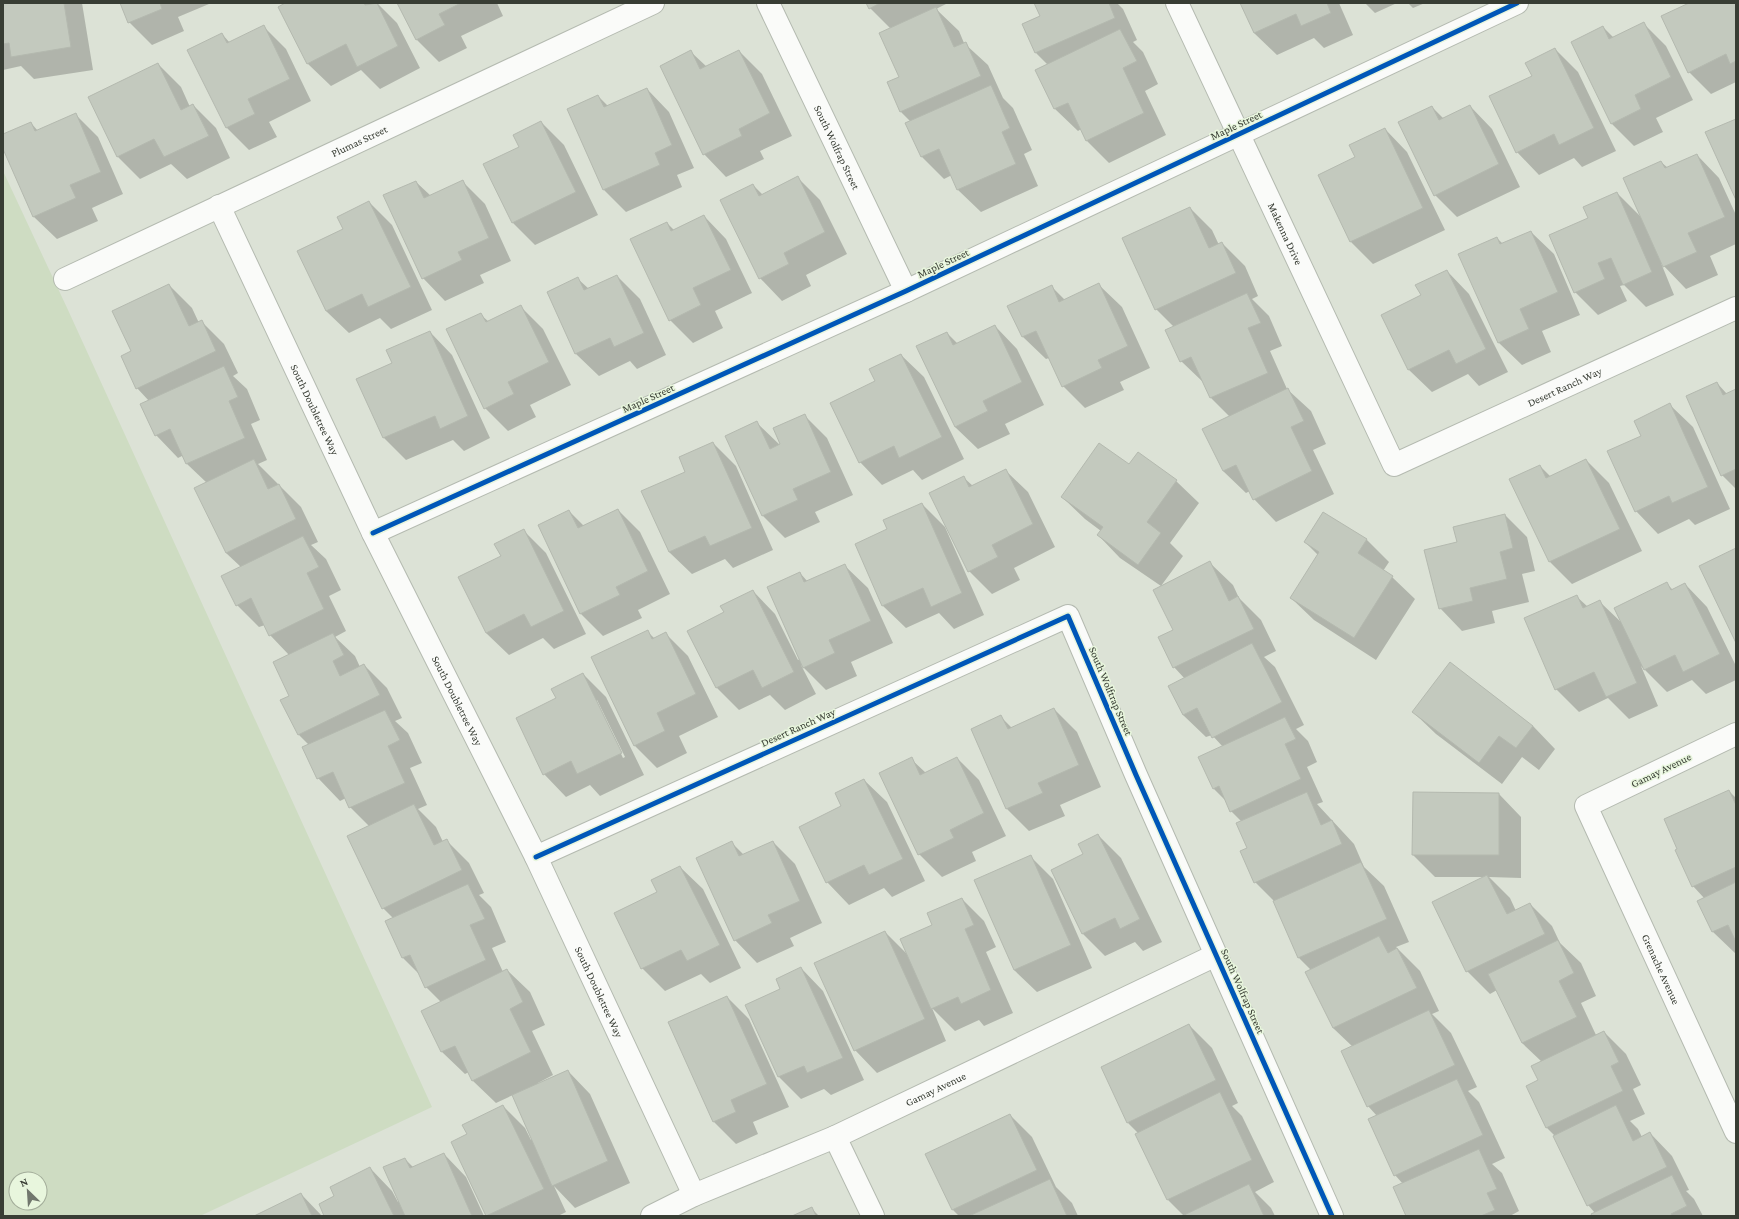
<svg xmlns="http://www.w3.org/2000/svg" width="1739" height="1219" font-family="'Crimson Pro',serif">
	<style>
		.green { fill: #cedcc2; fill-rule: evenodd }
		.shadow { fill: #0003; fill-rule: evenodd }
		.building { fill: #c3c9be; stroke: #b4b9af }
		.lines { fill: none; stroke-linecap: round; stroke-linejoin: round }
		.street-casing { stroke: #b4bab0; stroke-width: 24 }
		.street { stroke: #fafbf9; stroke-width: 22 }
		.cycleway-casing { stroke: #e8f6dd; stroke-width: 8 }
		.cycleway { stroke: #0057b8; stroke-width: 5 }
		.labels { text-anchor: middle; stroke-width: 3; stroke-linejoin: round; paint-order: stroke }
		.street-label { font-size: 11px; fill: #383d34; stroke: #e8f6dd }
	</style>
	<rect width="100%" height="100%" fill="#dce2d6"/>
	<!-- green -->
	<path class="green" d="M3,171L68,310L432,1107L200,1216H3ZM16,1179H40V1203H16Z"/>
	<!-- shadow -->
	<path class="shadow" d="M3,3H82L93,70L34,79L21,66L3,70Z
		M121,3H209V4L178,17L184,31L152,45L129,22Z
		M287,3H377L397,23L420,68L380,89L361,70L331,86L308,64L279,7Z
		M398,3H497L503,16L461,36L467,48L439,62L416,39Z
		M867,3H948L936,9L959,31L964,43L988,65L1003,98L1013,108L1032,150L1024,154L1038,186L981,212L958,190L952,175L944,179L921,156L911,122L901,112L888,83L900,77L891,29L870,8Z
		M1035,3H1117L1123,9L1137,40L1133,42L1143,52L1158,84L1145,91L1166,135L1109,163L1086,140L1081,129L1078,131L1055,109L1037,70L1048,65L1036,53L1023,24L1041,16Z
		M1241,3H1339L1353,35L1324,48L1314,38L1277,55L1254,33Z
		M1365,3H1397L1375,13Z
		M1408,3H1425L1413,8Z
		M1691,3H1736V82L1711,94L1689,72Z
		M1643,23L1666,46L1693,100L1656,118L1663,132L1634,146L1611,123L1603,27L1614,38Z
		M264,27L286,49L311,101L269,122L277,137L249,150L227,128L189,51L222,34L230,43Z
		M1555,49L1578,72L1616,151L1582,167L1574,158L1539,175L1517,152L1533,76Z
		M739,51L762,74L792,136L760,151L764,159L726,177L704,154L691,52L707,67Z
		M158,64L181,87L190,107L193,105L216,128L230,158L187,179L171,164L140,179L117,156Z
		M647,89L669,112L694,168L677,175L682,187L626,212L604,190L598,96L608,106Z
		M1470,106L1492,129L1520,187L1457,217L1435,195L1432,107L1444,119Z
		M75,114L98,137L123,194L92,208L98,221L57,239L34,217L3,146V135L31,123L38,131Z
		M541,122L564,145L598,215L535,245L513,223L485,165L520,148Z
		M1385,129L1407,152L1445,230L1373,264L1351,242L1319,176L1357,158Z
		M1697,155L1719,178L1736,215V244L1710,256L1718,275L1686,289L1661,263L1674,295L1646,307L1624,285L1620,286L1627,301L1598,315L1575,292L1589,219L1617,193L1641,217L1661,162L1668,168Z
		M798,178L820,200L847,254L806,275L811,286L782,301L760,278L753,185L763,195Z
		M416,182L431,196L463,182L485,204L511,261L480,275L484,283L445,301L423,278Z
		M369,202L392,225L432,310L391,329L380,318L349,333L326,311L298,251L344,229Z
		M1190,208L1212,230L1219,245L1222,243L1245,266L1258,296L1252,299L1269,316L1282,346L1270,351L1287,389L1311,411L1326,444L1313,450L1334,494L1276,522L1254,499L1250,491L1246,493L1223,471L1230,417L1211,398L1204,383L1181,361L1174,327L1156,309Z
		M704,216L726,239L752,293L715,311L723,328L693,343L670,320L667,223L674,230Z
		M1531,232L1554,254L1580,315L1542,331L1551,352L1522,365L1499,343L1460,254L1497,238L1503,244Z
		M1447,271L1469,294L1508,372L1479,386L1468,374L1432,392L1409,370L1382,315L1422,295Z
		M617,276L640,299L666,355L637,369L630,361L599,376L576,354L548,292L578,279L589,289Z
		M169,285L192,308L199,323L201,321L224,344L238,373L233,376L247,389L260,420L251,424L267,460L258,464L301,507L318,542L311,545L326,559L341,590L329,596L346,631L335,637L355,656L360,667L364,665L387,688L402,718L395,721L408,733L422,763L410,768L427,805L418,809L436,827L443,842L447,841L469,863L484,893L479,895L491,907L506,942L492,948L503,972L507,970L530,992L545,1025L532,1031L553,1075L538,1083L539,1084L568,1071L590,1094L630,1183L575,1208L554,1186L566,1212L558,1216H488L452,1143L468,1135L503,1106L525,1128L531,1140L533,1139L513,1095L496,1103L473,1081L469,1072L465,1074L442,1052L422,1011L441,1002L426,987L421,976L403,958L393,918L383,908L369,826L350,807L346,798L340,801L318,778L309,745L299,735L291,696L289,655L270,635L265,625L259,627L237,605L241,567L226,553L207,483L187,464L184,455L178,458L156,435L149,401L137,388L133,352Z
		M1099,285L1122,307L1150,368L1120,382L1124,390L1085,408L1063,386L1049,358L1046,359L1023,337L1009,306L1051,286L1065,300Z
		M521,307L543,329L571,385L530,405L536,417L508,431L485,408L480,314L489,322Z
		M995,326L1017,349L1044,405L1005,424L1010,434L978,449L955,427L947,333L958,344Z
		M430,332L452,355L490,438L464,451L453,440L406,460L384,438L357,379L393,363Z
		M901,355L924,377L964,459L922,480L913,470L882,485L860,462Z
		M1717,383L1727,394L1736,390V489L1722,475Z
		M1670,405L1693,427L1730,509L1695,525L1689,519L1658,534L1636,511L1642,437Z
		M804,415L827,438L853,495L815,512L820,522L785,538L762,515L757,423L782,447Z
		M713,443L736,466L773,550L733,568L725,559L692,574L669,552L643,492L687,472Z
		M1586,460L1609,483L1642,551L1572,584L1550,562L1540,466L1551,477Z
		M1130,465L1176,481L1199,503L1170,543L1183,556L1161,586L1210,563L1233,585L1239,598L1261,620L1276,651L1264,657L1275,667L1304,725L1296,729L1308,741L1317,762L1307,767L1323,802L1317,804L1354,844L1364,867L1384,886L1409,942L1396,947L1420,971L1439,1011L1432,1014L1451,1033L1477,1087L1468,1091L1479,1102L1505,1158L1492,1164L1502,1173L1519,1211L1510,1216H1407L1403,1184L1395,1175L1377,1116L1368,1106L1353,1047L1333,1028L1307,972L1311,970L1299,958L1275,902L1255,882L1242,822L1231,811L1227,802L1213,788L1223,747L1212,735L1206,737L1183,715L1169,687L1185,679L1174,667V631L1161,586L1120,558L1098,535L1101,531L1085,519L1062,497Z
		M1005,470L1028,492L1055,547L1014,568L1020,580L992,594L969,571L963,477L973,486Z
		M922,504L945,527L984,615L954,629L939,613L906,628L883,606L888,530Z
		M618,510L640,532L670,594L638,610L642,618L603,636L581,614L569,511L584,526Z
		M1505,515L1527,537L1535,571L1522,574L1529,602L1492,611L1495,623L1462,631L1440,608L1458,542Z
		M524,531L546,553L586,634L554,649L543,638L509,655L486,633Z
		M1366,539L1389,562L1383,571L1392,577L1415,599L1376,660L1314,620L1291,598L1318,555L1305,542Z
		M845,566L868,588L893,643L851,662L857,676L826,690L801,665L816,694L785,710L770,695L739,710L717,688L688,631L725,613L753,591L775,614L798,660L800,659V573L808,582Z
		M1666,583L1673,590L1685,584L1707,607L1736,666V680L1706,694L1692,680L1667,692L1641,666L1658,706L1629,719L1608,698L1579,712L1556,689L1576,596L1588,607L1600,602L1622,623Z
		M647,631L655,639L666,634L688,656L718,717L679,736L687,753L657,768L634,745Z
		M583,674L606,697L644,775L600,796L590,785L566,797L544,774L557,699ZM595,700H597L625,757L623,758Z
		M1054,709L1077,732L1101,787L1060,805L1065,816L1029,831L1007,809L972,730L1001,717L1012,728Z
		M1413,712L1533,726L1555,749L1539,770L1522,757L1502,784L1436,734Z
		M957,758L979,780L1006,836L972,852L976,861L942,877L919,854L911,759L926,773Z
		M864,780L887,802L925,881L892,897L884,888L849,905L827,882Z
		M1729,791L1736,798V954L1713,932L1698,901L1704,898L1693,886Z
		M1499,794L1521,817V878L1489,877L1510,898L1516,911L1530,904L1552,926L1560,943L1581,963L1596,996L1581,1003L1596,1035L1604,1032L1626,1054L1641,1085L1633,1089L1645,1114L1630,1121L1638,1129L1642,1137L1650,1133L1672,1156L1689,1190L1686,1191L1694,1199L1703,1216H1593L1595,1213L1588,1205L1555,1136L1547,1128L1527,1086L1540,1080L1542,1062L1522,1043L1497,990L1490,994L1467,971L1484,877H1435L1413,855Z
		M1098,835L1121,858L1162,942L1143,951L1135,942L1105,956L1083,934L1052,870L1084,854Z
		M773,842L795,864L822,923L790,938L794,946L757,963L735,940L732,843L744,855Z
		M1030,856L1053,879L1092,968L1037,992L1014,970Z
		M680,867L703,889L741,968L710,983L701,974L665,991L642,968L658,893Z
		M962,899L984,921L996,947L986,952L1013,1013L984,1026L979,1020L955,1031L932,1008L946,1041L877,1073L855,1050L885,932L908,955L933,926Z
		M801,968L823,991L864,1080L831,1095L824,1089L801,1099L779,1077L746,1005L781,989Z
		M727,997L749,1019L789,1107L753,1122L758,1134L736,1144L714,1122Z
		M1189,1025L1212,1048L1238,1103L1232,1106L1242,1116L1274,1182L1255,1192L1271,1208L1275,1216H1184L1168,1200L1136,1134L1138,1133L1128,1123Z
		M1010,1115L1032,1137L1056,1187L1072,1203L1078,1216H959L953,1210L926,1155Z
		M444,1154L466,1177L484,1216H325L335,1197L370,1168L392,1191L398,1202L400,1201L405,1159L414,1168Z
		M301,1194L322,1216H256Z
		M811,1208L819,1216H794Z"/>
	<!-- building -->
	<path class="building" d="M3,3H64L71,47L11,57L9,43L3,44Z
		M120,3H160L162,9L128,23Z
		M285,3H364L365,5L377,3L398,46L357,67L346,44L307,64L278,7Z
		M397,3H461L439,14L445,25L416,40Z
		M866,3H880L869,9Z
		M1034,3H1109L1115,18L1035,53L1022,24L1040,16Z
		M1240,3H1327L1331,13L1301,26L1296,14L1254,33Z
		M1689,3H1736V61L1730,64L1726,54L1688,73L1661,16Z
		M936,7L954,47L966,42L981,76L900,112L887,82L899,77L879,33Z
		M1644,22L1671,77L1635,95L1641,109L1611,124L1571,42L1603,26L1609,39Z
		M264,25L290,79L248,99L255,114L226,128L187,50L222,33L227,43Z
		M1120,29L1137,61L1123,68L1144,113L1086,141L1068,103L1054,109L1035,70Z
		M1555,48L1594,128L1559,145L1554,134L1516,153L1489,96L1532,76L1525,63Z
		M691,50L700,69L739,50L770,113L739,129L742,136L703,155L660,66Z
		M158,63L181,110L193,104L209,136L164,157L154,139L117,157L88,97Z
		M991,85L1010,128L1002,132L1016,164L957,190L939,149L921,157L905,123Z
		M647,88L672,145L655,153L660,165L603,190L567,109L598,95L604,107Z
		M1470,105L1499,164L1434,196L1398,122L1432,106L1439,120Z
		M76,113L101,172L70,185L76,198L33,217L3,149V134L31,122L35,131Z
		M1736,119V200L1705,132Z
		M541,121L576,192L512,223L483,164L519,147L513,135Z
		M1385,128L1423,208L1350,242L1318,175L1355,157L1349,145Z
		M1697,154L1725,217L1688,233L1697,252L1663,267L1623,178L1661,161L1665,168Z
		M798,176L825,232L784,253L789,264L759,279L720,200L753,184L759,196Z
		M463,180L489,238L458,252L462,260L422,279L383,195L416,181L424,198Z
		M1617,192L1652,272L1623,285L1611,258L1598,263L1605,279L1574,293L1549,235L1588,218L1583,207Z
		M369,201L411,287L368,307L362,294L326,311L297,251L343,229L337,217Z
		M1190,207L1209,248L1222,242L1236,273L1155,310L1122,238Z
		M704,215L731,270L693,288L701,305L669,321L630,239L667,222L671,231Z
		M1531,231L1558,292L1520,309L1529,329L1498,343L1458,254L1497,237L1500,244Z
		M1447,270L1486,349L1456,364L1449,350L1408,370L1381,315L1421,295L1415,285Z
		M617,275L644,333L614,347L610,338L575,354L547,292L578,277L584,290Z
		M1099,283L1128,346L1098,360L1102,368L1062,387L1036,331L1022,337L1007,306L1052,285L1059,302Z
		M169,284L189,326L202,320L216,351L136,389L121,356L131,351L112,311Z
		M1247,293L1261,323L1248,328L1268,373L1210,398L1191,357L1180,362L1165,330Z
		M521,305L549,362L508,382L514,394L484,409L446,329L481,313L486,322Z
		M995,325L1022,382L983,401L988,411L955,427L916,346L947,332L953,345Z
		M430,331L468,416L440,429L435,416L383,438L356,379L392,363L386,350Z
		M901,354L942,437L899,458L894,446L859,463L830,403L875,381L869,369Z
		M224,366L238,397L229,401L245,438L186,464L170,429L155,436L140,404Z
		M1717,382L1723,395L1736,389V469L1721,476L1686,396Z
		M1288,388L1304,421L1291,427L1312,471L1253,500L1236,465L1223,471L1202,429Z
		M1670,403L1708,487L1672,503L1669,496L1635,512L1607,451L1641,436L1634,421Z
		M805,414L831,472L793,489L798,500L762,516L725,436L757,421L770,449L780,444L773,428Z
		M713,442L752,528L710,546L705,536L669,552L641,491L685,472L679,457Z
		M1099,443L1129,464L1138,452L1177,480L1147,522L1161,533L1138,565L1097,535L1103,527L1061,497Z
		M254,459L268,489L279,484L296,519L226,553L194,488Z
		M1586,459L1620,529L1549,562L1509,479L1540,465L1546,478Z
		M1006,469L1033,524L992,545L998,557L968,572L929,493L964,476L969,487Z
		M922,503L962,593L931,607L923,588L882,606L855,544L887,529L883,520Z
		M618,509L648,571L616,587L620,595L580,614L538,525L569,510L578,528Z
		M1323,512L1367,539L1358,553L1393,576L1354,638L1290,598L1319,552L1304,542Z
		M1505,514L1513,548L1500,552L1507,579L1470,588L1473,601L1439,609L1424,550L1457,542L1453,527Z
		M524,529L564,611L531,627L524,614L486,633L458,577L501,556L494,544Z
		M303,536L319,567L307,573L324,609L269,636L251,598L236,606L221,576Z
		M1736,548V643L1699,566Z
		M1210,561L1229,601L1238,596L1254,629L1173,668L1158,637L1173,630L1153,590Z
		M845,564L871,621L829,640L835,653L803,668L767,587L800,572L804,582Z
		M1667,582L1671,590L1685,583L1720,654L1683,672L1675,655L1644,670L1614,608Z
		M753,590L794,672L762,688L753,670L716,688L687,631L724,612L720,606Z
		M1577,595L1583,608L1600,600L1637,683L1606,697L1594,672L1555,690L1524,618Z
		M648,630L652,639L666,632L696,694L657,713L665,731L634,746L591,657Z
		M333,633L344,655L333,661L340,676L364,664L380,695L298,735L280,700L289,696L273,662Z
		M1252,643L1282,702L1212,738L1197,708L1183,715L1168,686Z
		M1450,662L1533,726L1516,748L1499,736L1479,763L1412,712Z
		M583,673L622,753L577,774L571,761L543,775L516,718L556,698L551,689Z
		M1054,708L1079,765L1038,783L1043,793L1006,809L971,729L1001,715L1008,729Z
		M385,710L400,740L388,746L405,783L349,808L333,772L317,779L302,747Z
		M1285,717L1296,739L1285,744L1301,779L1230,812L1219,786L1213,789L1198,757Z
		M912,757L920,775L957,757L984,813L950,830L954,838L918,855L879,773Z
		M864,779L903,859L869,875L864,865L826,883L799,827L841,806L835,793Z
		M1729,790L1736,805V867L1692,887L1675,850L1677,849L1664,819Z
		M1307,792L1321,825L1332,820L1342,844L1254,883L1240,851L1247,848L1236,823Z
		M1413,792L1499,793V855H1412Z
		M414,804L434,845L447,839L462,870L382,909L347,836Z
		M1098,834L1140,919L1120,929L1115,918L1082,934L1051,870L1083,854L1078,844Z
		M732,841L739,856L773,841L800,901L768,915L772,923L734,941L696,858Z
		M1031,855L1071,945L1014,970L974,880Z
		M1361,862L1387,919L1298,958L1273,901Z
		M680,866L720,945L687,961L681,950L641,969L614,913L657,892L651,880Z
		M1487,875L1507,914L1530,903L1545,934L1466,972L1432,902Z
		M1736,882V942L1728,925L1712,932L1697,901Z
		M468,884L485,919L470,925L486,960L425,988L410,955L402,958L385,921Z
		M962,898L974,925L965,929L991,990L961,1004L958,997L931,1009L900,939L932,925L927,913Z
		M885,931L925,1019L854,1051L814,963Z
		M1379,936L1388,953L1397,948L1417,988L1333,1028L1305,972Z
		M1558,940L1574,973L1559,981L1577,1017L1522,1043L1488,974Z
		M801,967L843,1058L807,1073L804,1066L778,1077L745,1005L780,989L776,979Z
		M507,969L523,1002L510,1009L531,1052L472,1081L455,1046L441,1052L421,1011Z
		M727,996L767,1084L731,1100L736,1112L713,1122L668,1022Z
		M1429,1010L1455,1065L1367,1107L1341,1051Z
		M1189,1024L1216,1080L1127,1123L1101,1067Z
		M1604,1031L1619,1062L1611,1066L1623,1091L1546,1128L1526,1086L1538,1080L1531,1066Z
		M568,1070L608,1161L552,1186L512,1095Z
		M1457,1079L1483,1135L1394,1176L1368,1119Z
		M1220,1092L1252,1160L1167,1200L1135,1134Z
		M503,1105L544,1189L486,1216L451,1142L467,1134L462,1125Z
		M1616,1105L1633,1141L1650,1132L1667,1167L1587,1206L1553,1136Z
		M1010,1114L1037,1170L952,1210L925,1154Z
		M1479,1149L1497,1189L1487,1193L1495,1210L1481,1216H1406L1393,1187Z
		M444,1153L472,1216H405L383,1167L405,1158L410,1168Z
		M370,1167L394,1216H324L319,1204L334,1196L330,1187Z
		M1672,1175L1687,1206L1671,1214L1672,1216H1592L1591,1214Z
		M1050,1179L1067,1216H969Z
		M1249,1184L1264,1216H1182Z
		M301,1193L312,1216H254Z
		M812,1207L816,1216H792Z"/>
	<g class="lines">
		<!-- street casing -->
		<g class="street-casing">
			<g id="street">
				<path id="s1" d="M768,3L906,291"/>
				<path id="s2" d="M1177,3L1394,465L1736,308"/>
				<path id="s3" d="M219,206L373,533L536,857L694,1195"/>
				<path id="s4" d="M65,279L653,3"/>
				<path d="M373,533L906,291L1517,3"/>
				<path id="s5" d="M1736,734L1586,806L1736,1132"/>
				<path d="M536,857L1068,616L1136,775L1332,1216"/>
				<path d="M835,1137L873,1216"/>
				<path id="s6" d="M652,1216L694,1195L835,1137L1216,955"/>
			</g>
		</g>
		<!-- street -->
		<use href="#street" class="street"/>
		<!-- cycleway casing -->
		<g class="cycleway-casing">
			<path id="cycleway" d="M373,533L906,291L1517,3
				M536,857L1068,616L1136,775L1332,1216"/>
		</g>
		<!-- cycleway -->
		<use href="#cycleway" class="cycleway"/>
	</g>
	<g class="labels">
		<!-- street labels -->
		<g class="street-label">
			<text transform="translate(1236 125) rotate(-25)" y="4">Maple Street</text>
			<text dy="4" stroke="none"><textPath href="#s4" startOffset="325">Plumas Street</textPath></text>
			<text dy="4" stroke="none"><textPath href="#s1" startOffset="160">South Wolfrap Street</textPath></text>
			<text dy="4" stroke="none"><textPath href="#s2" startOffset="255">Makenna Drive</textPath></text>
			<text transform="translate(943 263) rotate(-25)" y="4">Maple Street</text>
			<text dy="4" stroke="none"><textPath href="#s2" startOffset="698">Desert Ranch Way</textPath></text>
			<text transform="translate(648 398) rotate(-24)" y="4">Maple Street</text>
			<text dy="4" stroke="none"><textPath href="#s3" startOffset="225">South Doubletree Way</textPath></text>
			<text transform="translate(1111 691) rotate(67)" y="4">South Wolftrap Street</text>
			<text dy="4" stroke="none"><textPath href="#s3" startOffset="549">South Doubletree Way</textPath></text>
			<text transform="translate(798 727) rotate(-24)" y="4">Desert Ranch Way</text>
			<text transform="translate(1661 770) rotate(-26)" y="4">Gamay Avenue</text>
			<text dy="4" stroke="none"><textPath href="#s5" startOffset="346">Grenache Avenue</textPath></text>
			<text transform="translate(1243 991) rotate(66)" y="4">South Wolfrap Street</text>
			<text dy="4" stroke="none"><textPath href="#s3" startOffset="873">South Doubletree Way</textPath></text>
			<text dy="4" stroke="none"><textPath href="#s6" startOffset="311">Gamay Avenue</textPath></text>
		</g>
	</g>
	<!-- border -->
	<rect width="1739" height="1219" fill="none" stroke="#383d34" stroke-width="8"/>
	<!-- north arrow -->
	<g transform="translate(28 1191) rotate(335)"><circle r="19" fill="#e8f6dd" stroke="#a2ac99"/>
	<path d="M0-3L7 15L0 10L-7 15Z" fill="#71776d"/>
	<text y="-6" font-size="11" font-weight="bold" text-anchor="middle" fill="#383d34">N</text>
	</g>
</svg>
